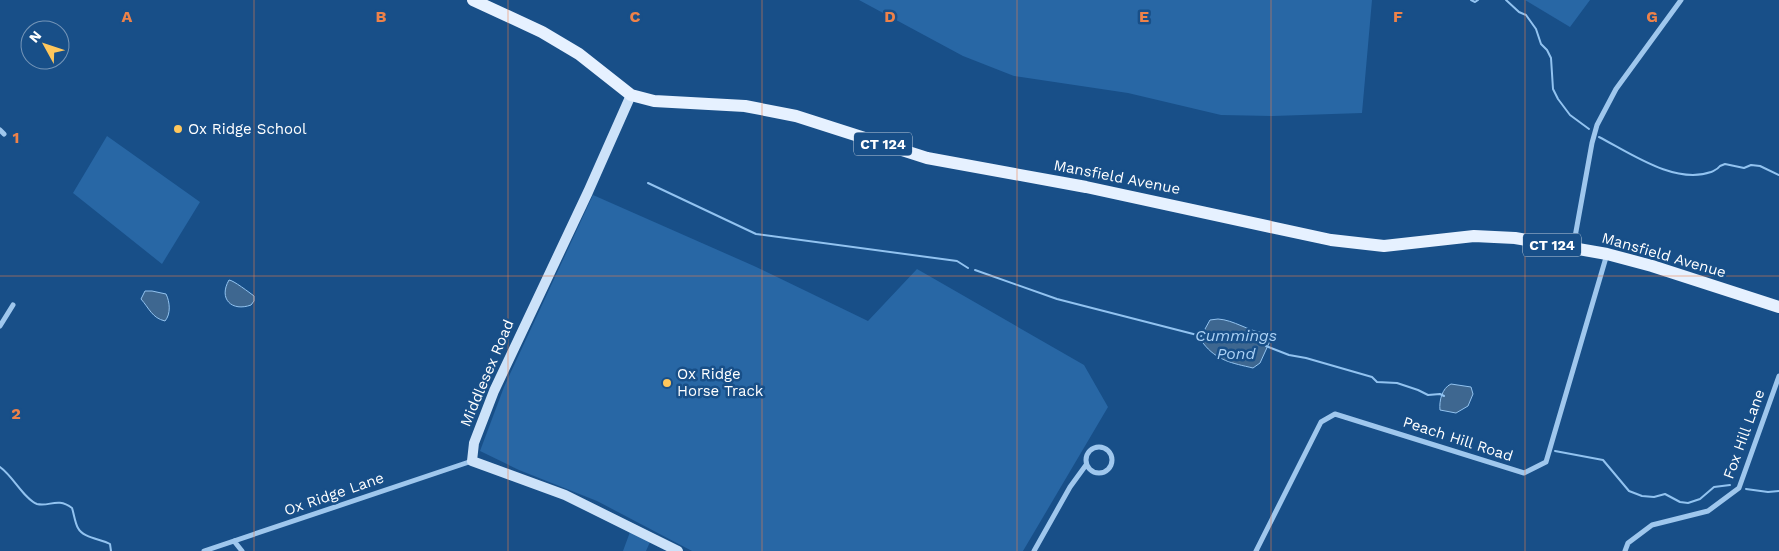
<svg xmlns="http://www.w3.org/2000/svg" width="1779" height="551" font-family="'Work Sans',sans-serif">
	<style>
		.green { fill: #2867a5 }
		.water { fill: #3e6790; stroke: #92c3f0 }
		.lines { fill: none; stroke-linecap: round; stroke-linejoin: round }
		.stream { stroke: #92c3f0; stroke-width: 2 }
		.street { stroke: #9fc7ed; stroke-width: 5 }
		.secondary { stroke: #cce2f9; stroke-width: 10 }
		.primary { stroke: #e6f1ff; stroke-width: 12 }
		.grid { fill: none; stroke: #ee8249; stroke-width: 1; stroke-opacity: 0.55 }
		.poi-dot { fill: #ffc75c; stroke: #184f88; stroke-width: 2 }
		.labels { text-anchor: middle; stroke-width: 5; stroke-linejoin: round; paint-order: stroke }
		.shield { fill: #184f88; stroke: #bacadb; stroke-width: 1 }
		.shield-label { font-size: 14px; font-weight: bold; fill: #fff }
		.poi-label { font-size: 15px; fill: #fff; stroke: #184f88; text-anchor: start }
		.street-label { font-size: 15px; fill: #fff; stroke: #184f88 }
		.water-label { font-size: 16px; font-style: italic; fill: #abd1f5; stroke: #184f88 }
		.grid-label { font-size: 16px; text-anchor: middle; font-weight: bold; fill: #ee8249; stroke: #184f88; stroke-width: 5; stroke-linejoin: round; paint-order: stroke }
	</style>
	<rect width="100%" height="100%" fill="#184f88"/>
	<!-- green -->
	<path class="green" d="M859,0H1372L1362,113L1273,116L1221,115L1128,93L1014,76L963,56Z
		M1525,0H1590L1570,27Z
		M107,136L200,202L162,264L73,193Z
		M593,195L754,266L868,321L917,269L1084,365L1108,407L1023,551H692L597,501L519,470L480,451L504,387Z
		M630,532L650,542L646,551H623Z"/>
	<!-- water -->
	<path class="water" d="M229,280C233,280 250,293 254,296V301L251,305C232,312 218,299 229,280Z
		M145,291H152L166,294C170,302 171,314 165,321C152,318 149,308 141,299Z
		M1218,319C1234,320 1248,331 1264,333L1270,341L1260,363L1253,368C1232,363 1217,361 1203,343L1205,329L1210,320Z
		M1451,384L1471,387L1473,394L1468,406L1456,413L1440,410C1439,401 1442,388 1451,384Z"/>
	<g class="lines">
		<!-- stream -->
		<path class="stream" d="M1471,0L1475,2L1478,0
			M1506,0L1519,12L1526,15L1536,29L1541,44L1547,50L1551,58L1553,89L1558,99L1570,115L1589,129
			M1599,137C1630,153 1675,185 1711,172C1715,170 1717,170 1720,166L1725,164L1744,168L1751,165L1760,166L1779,175
			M648,183L756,234L957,261L968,268
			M975,270L1057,299L1205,337
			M1266,346L1289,355L1306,358L1372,377L1377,382L1397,383L1418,390L1428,395L1440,394L1444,396
			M1555,451L1603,460L1629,491L1642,496L1654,497L1665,494L1680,502L1688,503L1700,499L1714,487L1730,485
			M0,467C13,476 24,499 37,504C50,507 57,497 72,508C74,514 75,523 78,528C83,538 101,539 110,544L111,551
			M1746,489L1768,492L1779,491"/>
		<!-- street -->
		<path class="street" d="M0,130L4,134
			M1573,248L1592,143L1597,125L1616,89L1681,0
			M0,326L13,305
			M1086 460a13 13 0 1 1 26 0a13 13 0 1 1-26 0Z
			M234,541L242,551
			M204,551L472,461
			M1034,551L1070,487L1086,465
			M1256,551L1321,422L1335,414L1524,473L1546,462L1607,254
			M1625,551L1628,543L1652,525L1708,511L1739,488L1779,376"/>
		<!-- secondary -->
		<path class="secondary" d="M631,95L588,192L494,391L474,443L472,461L565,495L678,551"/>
		<!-- primary -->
		<path class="primary" d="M473,0L542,32L579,54L631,95L654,101L745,106L796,116L927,158L1086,187L1331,240L1384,246L1474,236L1515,238L1607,254L1652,266L1779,307"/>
	</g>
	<!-- grid -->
	<path class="grid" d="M254,0V551M508,0V551M762,0V551M1017,0V551M1271,0V551M1525,0V551M0,276H1779"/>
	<!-- markers -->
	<g class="poi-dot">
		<circle cx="178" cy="129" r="5"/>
		<circle cx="667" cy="383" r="5"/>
	</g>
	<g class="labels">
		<!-- shield labels -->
		<g class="shield">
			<rect x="854" y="132.5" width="58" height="23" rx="4"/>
			<rect x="1523" y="233.5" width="58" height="23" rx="4"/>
		</g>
		<g class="shield-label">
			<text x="883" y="149">CT 124</text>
			<text x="1552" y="250">CT 124</text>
		</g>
		<!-- poi labels -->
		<g class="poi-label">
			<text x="188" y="134">Ox Ridge School</text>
			<text x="677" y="379">Ox Ridge<tspan x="677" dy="17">Horse Track</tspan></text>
		</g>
		<!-- street labels -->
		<g class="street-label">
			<text transform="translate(1117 177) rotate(11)" y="5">Mansfield Avenue</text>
			<text transform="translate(1664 255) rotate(16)" y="5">Mansfield Avenue</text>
			<text transform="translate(487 373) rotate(-67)" y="5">Middlesex Road</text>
			<text transform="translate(1744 434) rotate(-70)" y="5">Fox Hill Lane</text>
			<text transform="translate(1458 439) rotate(18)" y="5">Peach Hill Road</text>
			<text transform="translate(334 494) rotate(-19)" y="5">Ox Ridge Lane</text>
		</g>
		<!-- water labels -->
		<g class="water-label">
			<text x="1236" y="341">Cummings<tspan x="1236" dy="18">Pond</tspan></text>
		</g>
	</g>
	<g class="grid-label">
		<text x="127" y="22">A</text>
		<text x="381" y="22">B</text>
		<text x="635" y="22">C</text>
		<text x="890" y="22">D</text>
		<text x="1144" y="22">E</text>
		<text x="1398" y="22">F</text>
		<text x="1652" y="22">G</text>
		<text x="16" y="143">1</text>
		<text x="16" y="419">2</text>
	</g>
	<!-- north arrow -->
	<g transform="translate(45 45) rotate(310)"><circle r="24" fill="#184f88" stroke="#7495b8"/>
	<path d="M0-4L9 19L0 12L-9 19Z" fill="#ffc75c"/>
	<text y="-8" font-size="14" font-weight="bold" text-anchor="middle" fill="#ffffff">N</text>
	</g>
</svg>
